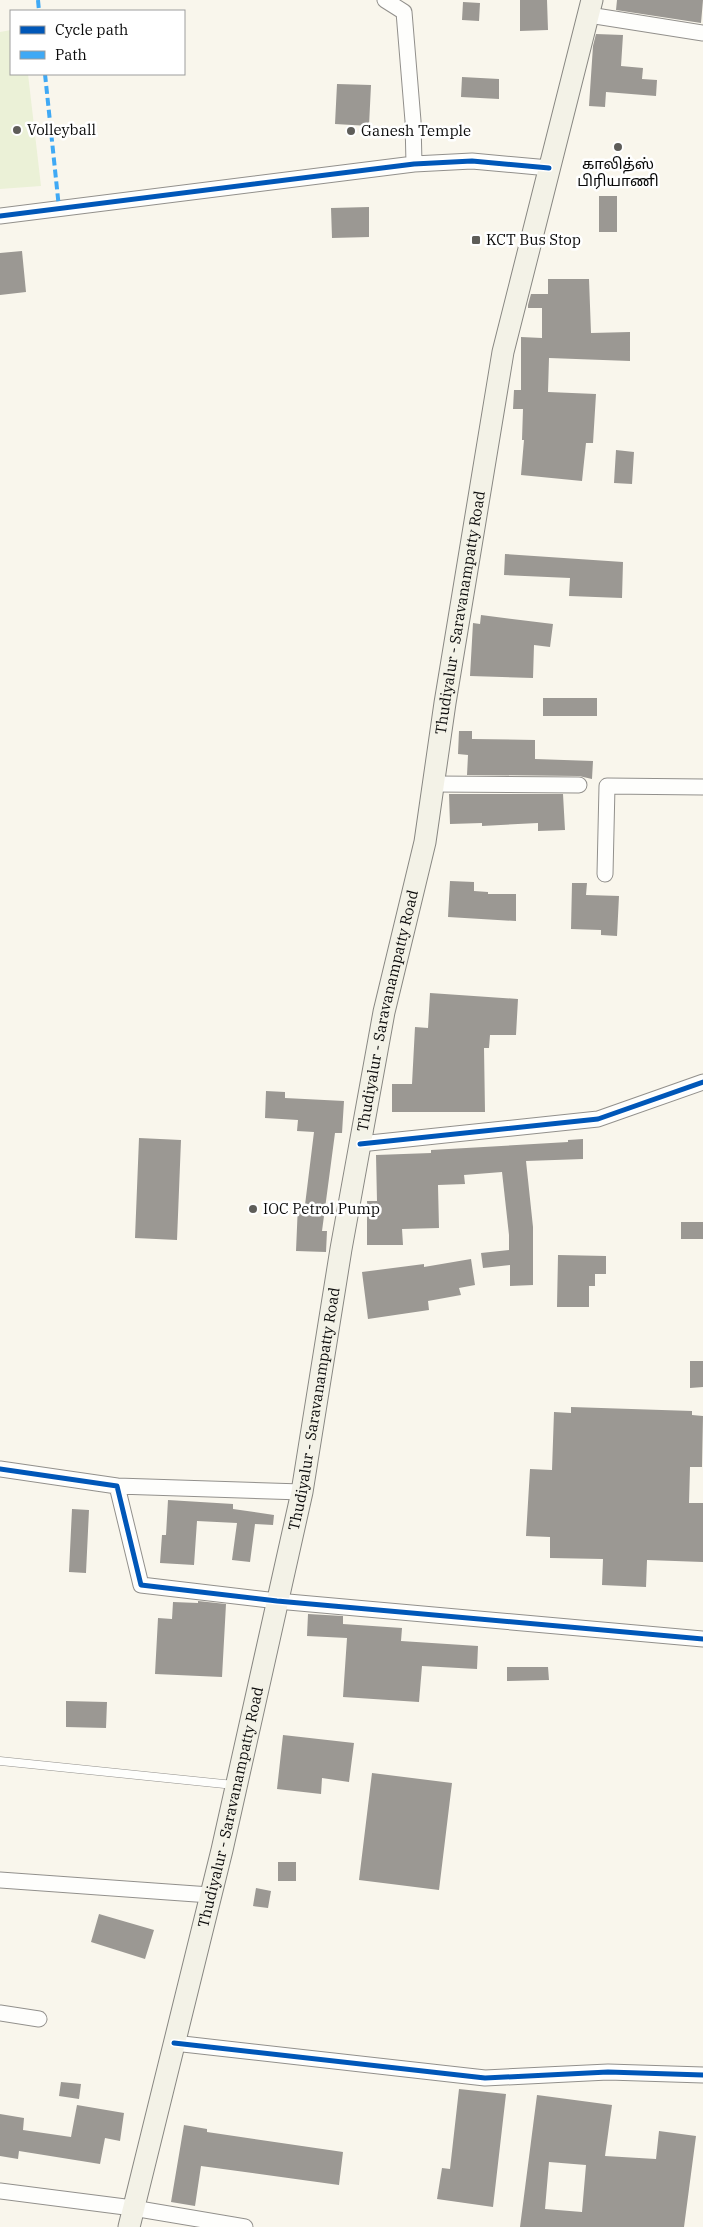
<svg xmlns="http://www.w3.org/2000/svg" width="703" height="2227" font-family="'IBM Plex Serif','Noto Sans Tamil',serif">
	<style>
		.pitch { fill: #ebf1d7 }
		.building { fill: #9b9893; fill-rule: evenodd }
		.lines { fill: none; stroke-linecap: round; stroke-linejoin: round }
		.service-casing { stroke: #92908c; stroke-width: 9 }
		.minor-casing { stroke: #92908c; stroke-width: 17 }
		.secondary-casing { stroke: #888782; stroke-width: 23 }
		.service { stroke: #fefefc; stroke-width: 8 }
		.minor { stroke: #fefefc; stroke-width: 15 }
		.secondary { stroke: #f3f2e7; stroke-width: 21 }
		.quiet { stroke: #3fa9f5; stroke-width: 4; stroke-dasharray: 8 4; stroke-linecap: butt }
		.cycleway-casing { stroke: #fff; stroke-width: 8 }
		.cycleway { stroke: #0057b8; stroke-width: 5 }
		.poi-dot { fill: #5e5d59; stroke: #fff; stroke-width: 2 }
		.labels { text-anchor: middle; stroke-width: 5; stroke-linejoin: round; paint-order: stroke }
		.poi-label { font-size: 15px; fill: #0a0a0a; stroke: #fff; text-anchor: start }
		.street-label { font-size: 15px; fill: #0a0a0a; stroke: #fff }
	</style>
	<rect width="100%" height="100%" fill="#f9f6ec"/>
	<!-- pitch -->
	<path class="pitch" d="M11,30V74H28L41,186L0,189V32Z"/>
	<!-- building -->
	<path class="building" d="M520,0H547L548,30L520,31Z
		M617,0H703L701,23L616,10Z
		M463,2L480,3L479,21L462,20Z
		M596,34L623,35L621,66L643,68L642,79L657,80L656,96L606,92L605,107L589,106L593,46Z
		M462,77L499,79V99L461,97Z
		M337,84L371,85L369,126L335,124Z
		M599,196H617V232H599Z
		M369,207V237L332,238L331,208Z
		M22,251L26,292L0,295V253Z
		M548,279H589L591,333L630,332V361L549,358L548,392L596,394L593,443H586L582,481L521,475L524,440H522L523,409H513L514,390H521V337L542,338V308H528V305L531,294H548Z
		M616,450L634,452L632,484L614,483Z
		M505,554L623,562L622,598L569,596L570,578L504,575Z
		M481,615L553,624L550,647L534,645L533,678L470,676L473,623L480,624Z
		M543,698H597V716H543Z
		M459,731H472V739L535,740V759L593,761L592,779L579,776L467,775L468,755L458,754Z
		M449,794H563L565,830L538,831V823L482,826V823L450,824Z
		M450,881L474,882V891L488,892V894H516V921L448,917Z
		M572,883H587L586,895L619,896L617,936L601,935V930L571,929Z
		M430,993L518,999L516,1035H490L489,1048H484L485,1112H392V1084H412L415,1027L428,1028Z
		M266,1091L285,1092V1098L344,1101L342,1133H335L322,1231H327L326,1252L296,1251L298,1204L305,1205L314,1132L297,1131L298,1120L265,1118Z
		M139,1138L181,1140L177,1240L135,1238Z
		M583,1139V1159L526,1161L533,1227V1285L510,1286V1265L483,1268L481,1253L509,1250V1235L502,1172L464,1175L465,1184L438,1185L439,1228L402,1229L403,1245H367V1201H377L376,1155L431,1153V1150L568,1142V1140Z
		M681,1222H703V1239H681Z
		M558,1255L606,1256V1274H595V1286H589V1307H557Z
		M471,1259L475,1285L459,1288L461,1295L428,1301L429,1310L368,1319L362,1272L424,1264V1267Z
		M690,1361H703V1387L690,1388Z
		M571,1407L692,1411V1415L703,1416L702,1467H690L689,1503H703V1562L647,1560L646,1587L602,1585L603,1559L550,1558V1537L526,1536L530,1469L552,1470L554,1412L571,1413Z
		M168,1500L233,1504V1509L274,1515L273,1525L255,1524L250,1562L232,1560L237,1523L197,1521L194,1565L160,1563L162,1535H166Z
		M72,1509L89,1510L86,1573L69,1572Z
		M198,1601L226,1604L222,1677L155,1674L158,1618L172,1619L173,1602L198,1603Z
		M308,1614L343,1616V1624L402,1628L401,1641L478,1646L477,1669L422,1666L419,1702L343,1697L347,1638L307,1636Z
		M507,1667H548L549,1680L507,1681Z
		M66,1701L107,1702L106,1728L66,1727Z
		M283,1735L354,1743L349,1782L322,1778L321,1794L277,1789Z
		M372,1773L452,1783L439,1890L359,1880Z
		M278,1862H296V1881H278Z
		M256,1888L271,1891L268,1908L253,1906Z
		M99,1914L154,1930L145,1959L91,1942Z
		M61,2082L81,2084L79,2099L59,2096Z
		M459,2089L506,2094L493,2207L437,2199L442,2168L450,2169Z
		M537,2095L612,2105L605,2156L656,2159L659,2131L696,2136L684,2227H520ZM549,2162L586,2165L582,2212L545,2209Z
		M77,2105L124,2113L120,2141L105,2138L100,2164L19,2151L18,2159L0,2156V2114L24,2118L23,2130L71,2137Z
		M184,2125L207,2129V2132L343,2152L339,2185L201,2166L195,2206L171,2202Z"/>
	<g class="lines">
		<!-- service casing -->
		<g class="service-casing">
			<path id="service" d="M0,1761L234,1785"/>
		</g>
		<!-- minor casing -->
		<g class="minor-casing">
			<path id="minor" d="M385,0L404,12L413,121L414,164
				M589,15L703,33
				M0,216L414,164L472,161L549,168
				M433,784L579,785
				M605,874L607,786L703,787
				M360,1144L598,1119L703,1082
				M0,1469L117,1486L141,1585L277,1601L703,1639
				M117,1486L302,1492
				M0,1880L210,1895
				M0,2013L39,2019
				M174,2043L485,2078L608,2072L703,2075
				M0,2191L133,2208L245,2227"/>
		</g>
		<!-- secondary casing -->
		<g class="secondary-casing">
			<g id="secondary">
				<path id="s1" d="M129,2227L222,1850L302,1492L341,1249L384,1012L425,842L445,703L503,352L592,0"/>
			</g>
		</g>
		<!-- service -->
		<use href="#service" class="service"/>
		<!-- minor -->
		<use href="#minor" class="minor"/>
		<!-- secondary -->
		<use href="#secondary" class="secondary"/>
		<!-- quiet -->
		<path class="quiet" d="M38,0L39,11
			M45,74L59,208"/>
		<!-- cycleway casing -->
		<g class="cycleway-casing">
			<path id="cycleway" d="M0,216L414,164L472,161L549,168
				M360,1144L598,1119L703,1082
				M0,1469L117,1486L141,1585L277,1601L703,1639
				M174,2043L485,2078L608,2072L703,2075"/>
		</g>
		<!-- cycleway -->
		<use href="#cycleway" class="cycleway"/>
	</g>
	<!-- markers -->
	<g class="poi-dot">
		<circle cx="17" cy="130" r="5"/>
		<circle cx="351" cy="131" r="5"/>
		<circle cx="618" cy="147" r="5"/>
		<rect x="471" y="235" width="10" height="10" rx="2.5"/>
		<circle cx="253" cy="1209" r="5"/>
	</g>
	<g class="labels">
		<!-- poi labels -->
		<g class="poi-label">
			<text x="27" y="135">Volleyball</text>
			<text x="361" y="136">Ganesh Temple</text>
			<text x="618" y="169" text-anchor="middle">காலித்ஸ்<tspan x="618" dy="17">பிரியாணி</tspan></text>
			<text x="486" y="245">KCT Bus Stop</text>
			<text x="263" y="1214">IOC Petrol Pump</text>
		</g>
		<!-- street labels -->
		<g class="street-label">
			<text dy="5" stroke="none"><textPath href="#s1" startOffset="1649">Thudiyalur - Saravanampatty Road</textPath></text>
			<text dy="5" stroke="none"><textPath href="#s1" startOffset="1244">Thudiyalur - Saravanampatty Road</textPath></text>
			<text dy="5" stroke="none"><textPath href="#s1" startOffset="839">Thudiyalur - Saravanampatty Road</textPath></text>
			<text dy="5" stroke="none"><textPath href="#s1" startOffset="432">Thudiyalur - Saravanampatty Road</textPath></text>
		</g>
	</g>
	<!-- legend -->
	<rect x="10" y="10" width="175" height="65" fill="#ffffff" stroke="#9d9d9d"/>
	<rect x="20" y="26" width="25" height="8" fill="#0057b8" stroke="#9d9d9d"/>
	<text x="55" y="35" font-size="15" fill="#0a0a0a">Cycle path</text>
	<rect x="20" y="51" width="25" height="8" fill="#3fa9f5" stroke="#9d9d9d"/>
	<text x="55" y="60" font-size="15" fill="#0a0a0a">Path</text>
</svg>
